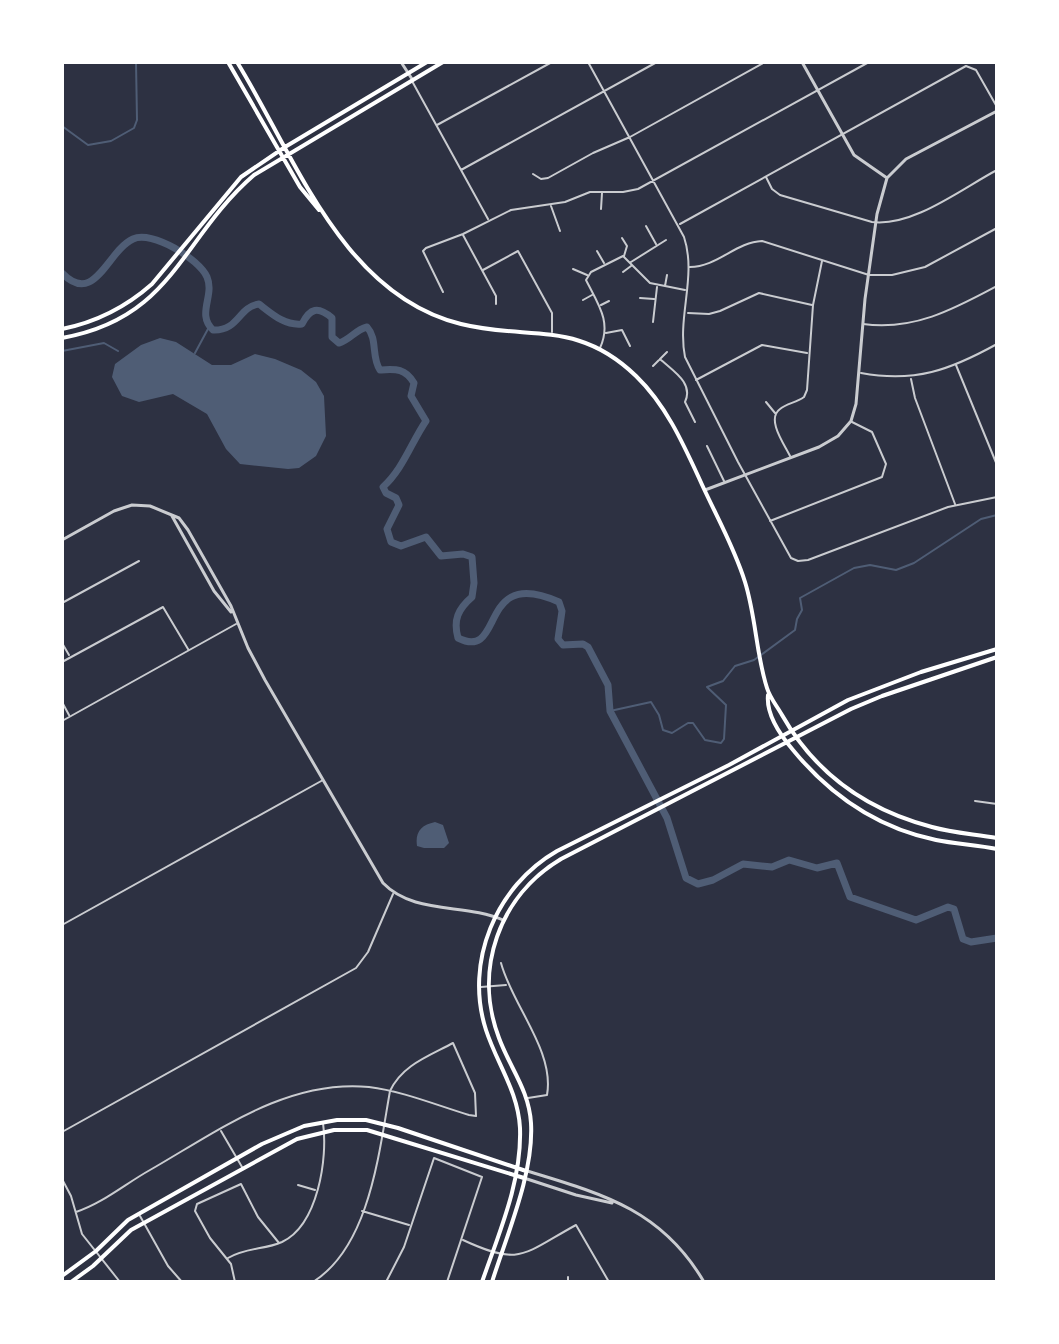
<svg xmlns="http://www.w3.org/2000/svg" width="1059" height="1344" font-family="'Golos Text',sans-serif">
	<style>
		.water { fill: #4f5d75 }
		.lines { fill: none; stroke-linecap: round; stroke-linejoin: round }
		.stream { stroke: #4f5d75; stroke-width: 2 }
		.river { stroke: #4f5d75; stroke-width: 7 }
		.minor { stroke: #caccd0; stroke-width: 2 }
		.tertiary { stroke: #caccd0; stroke-width: 3 }
		.secondary { stroke: #fff; stroke-width: 4 }
	</style>
	<rect width="100%" height="100%" fill="#2d3142"/>
	<!-- water -->
	<path class="water" d="M160,338L176,342L212,365H231L255,354L275,359L301,370L316,382L324,396L326,436L316,456L299,468L288,469L240,464L226,449L207,414L173,394L139,402L122,396L112,377L115,364L141,345Z
		M435,822L443,825L449,843L444,848H424L417,846C415,832 421,825 435,822Z"/>
	<g class="lines">
		<!-- stream -->
		<path class="stream" d="M62,126L88,145L111,141L134,128L137,120L136,62
			M62,351L104,343L118,351
			M195,353L209,327
			M610,711L651,702L659,715L663,730L672,733L688,723H693L705,740L721,743L724,739L726,705L707,687L723,681L735,666L754,660L795,630L797,619L802,610L800,598L854,568L870,565L896,570L914,563L981,519L997,515"/>
		<!-- river -->
		<path class="river" d="M62,273C95,307 107,251 133,239C152,230 199,259 207,277C215,296 196,314 213,330C239,331 238,307 259,304C272,314 285,326 302,324C310,308 318,306 332,318V337L339,343C350,340 355,330 367,327C378,339 371,357 380,370C396,369 405,368 414,383L411,396L426,421C411,443 403,469 383,487L386,493L396,498L399,505L387,529L391,542L401,546L426,537L441,556L463,554L472,557L474,583L472,597C458,609 453,620 458,638C506,662 476,565 559,602L562,611L558,639L563,645L583,644L588,647L608,685L610,711L667,818L686,878L698,884L713,880L743,864L772,867L789,860L817,868L837,863L850,897L916,920L948,907L954,909L963,939L971,942L997,938"/>
		<!-- minor -->
		<path class="minor" d="M588,62L684,237C697,276 677,317 685,357L738,462L791,558L798,561L808,560L948,507L997,497
			M412,81L488,219
			M437,125L552,62
			M461,170L657,62
			M533,174L541,179L548,178L593,153L630,137L765,62
			M766,177L772,189L780,195L872,222C913,227 961,189 997,170
			M551,206L560,231
			M601,209L602,193
			M680,224L966,66L976,70L997,107
			M646,226L656,244
			M463,235L496,296V304
			M622,238L627,246L624,256
			M597,251L604,263
			M631,262L666,240
			M690,267C717,267 736,242 762,241L869,275H892L925,267L997,228
			M573,269L587,275
			M483,270L518,251L552,313V332
			M623,272L631,266
			M665,286L667,275
			M443,292L423,251L426,248L463,234L511,210L565,202L590,192H623L638,189L869,62
			M640,298L654,299
			M583,300L592,295
			M601,305L609,301
			M688,313L709,314L720,311L759,293L812,305
			M653,322L657,287
			M863,324C914,331 954,309 997,286
			M606,333L622,330L630,346
			M600,348C612,322 598,304 586,280L591,272L623,256L650,283L685,290
			M667,352L660,359C673,371 694,383 685,402L695,422
			M956,365L997,465
			M653,366L659,360
			M861,373C915,383 950,370 997,344
			M911,379L915,398L955,504
			M696,380L762,345L807,353
			M766,402L775,413
			M707,446L724,481
			M790,456C784,444 766,419 780,409C787,403 796,403 804,397L807,390L813,305L822,261
			M770,521L882,477L886,464L872,432L852,422
			M62,603L139,561
			M62,643L69,655
			M62,662L163,607L188,649
			M62,702L69,715
			M62,721L236,624
			M975,801L997,804
			M62,925L323,780
			M501,963C512,1005 555,1051 547,1095L528,1098
			M481,987L506,985
			M221,1131L242,1167
			M62,1132L356,968L368,952L393,894
			M62,1179L71,1196L82,1234L120,1282
			M298,1185L315,1190
			M362,1211L409,1225
			M76,1212C103,1203 125,1184 150,1170C218,1131 287,1079 369,1087C402,1091 436,1105 469,1115L476,1116L475,1093L453,1043C429,1056 402,1065 390,1091C379,1152 370,1246 313,1282
			M140,1216L168,1266L182,1282
			M463,1240C521,1267 523,1254 576,1225L609,1282
			M228,1258C247,1247 264,1250 282,1242C318,1225 328,1158 323,1123
			M62,1279L64,1282
			M235,1282L231,1264L210,1238L195,1211L197,1204L241,1184L258,1217L279,1243
			M386,1282L404,1247L434,1158L482,1177L447,1282
			M568,1282V1277"/>
		<!-- tertiary -->
		<path class="tertiary" d="M401,62L412,79
			M802,62L854,155L887,178
			M705,490L819,447L838,436L851,421L856,404L865,299L877,214L887,178L906,159L997,111
			M172,516L214,591L231,612
			M62,540L114,511L132,505L150,506L179,518L188,530L231,606L248,648L265,680L383,883C414,915 465,903 503,920
			M527,1171C603,1194 662,1210 704,1282
			M524,1178L576,1195L612,1203"/>
		<!-- secondary -->
		<path class="secondary" d="M228,62L300,187L319,210
			M237,62C295,156 342,295 461,324C530,341 577,319 636,376C665,404 682,441 699,478C714,512 734,546 745,582C756,617 756,654 767,688C770,698 777,706 782,715C815,773 867,810 932,827C953,833 975,834 997,838
			M62,329C97,322 126,307 152,284L241,177L285,147L427,62
			M62,338C174,318 180,239 254,175L443,62
			M768,695C766,714 781,736 793,750C830,795 878,828 936,840C956,844 977,845 997,849
			M62,1276L96,1251L128,1220L262,1144L304,1126L337,1120H366L398,1128L526,1171
			M71,1282L93,1266L131,1230L297,1139L334,1130H367L524,1178
			M482,1282C499,1233 522,1181 520,1128C518,1091 497,1064 486,1030C464,962 496,886 557,851L729,765L848,700L921,672L997,649
			M492,1282C507,1234 534,1173 531,1123C529,1090 510,1068 499,1038C473,970 499,896 561,859L851,709L882,696L997,657"/>
	</g>
	<!-- border -->
	<rect width="1059" height="1344" fill="none" stroke="#ffffff" stroke-width="128"/>
</svg>
